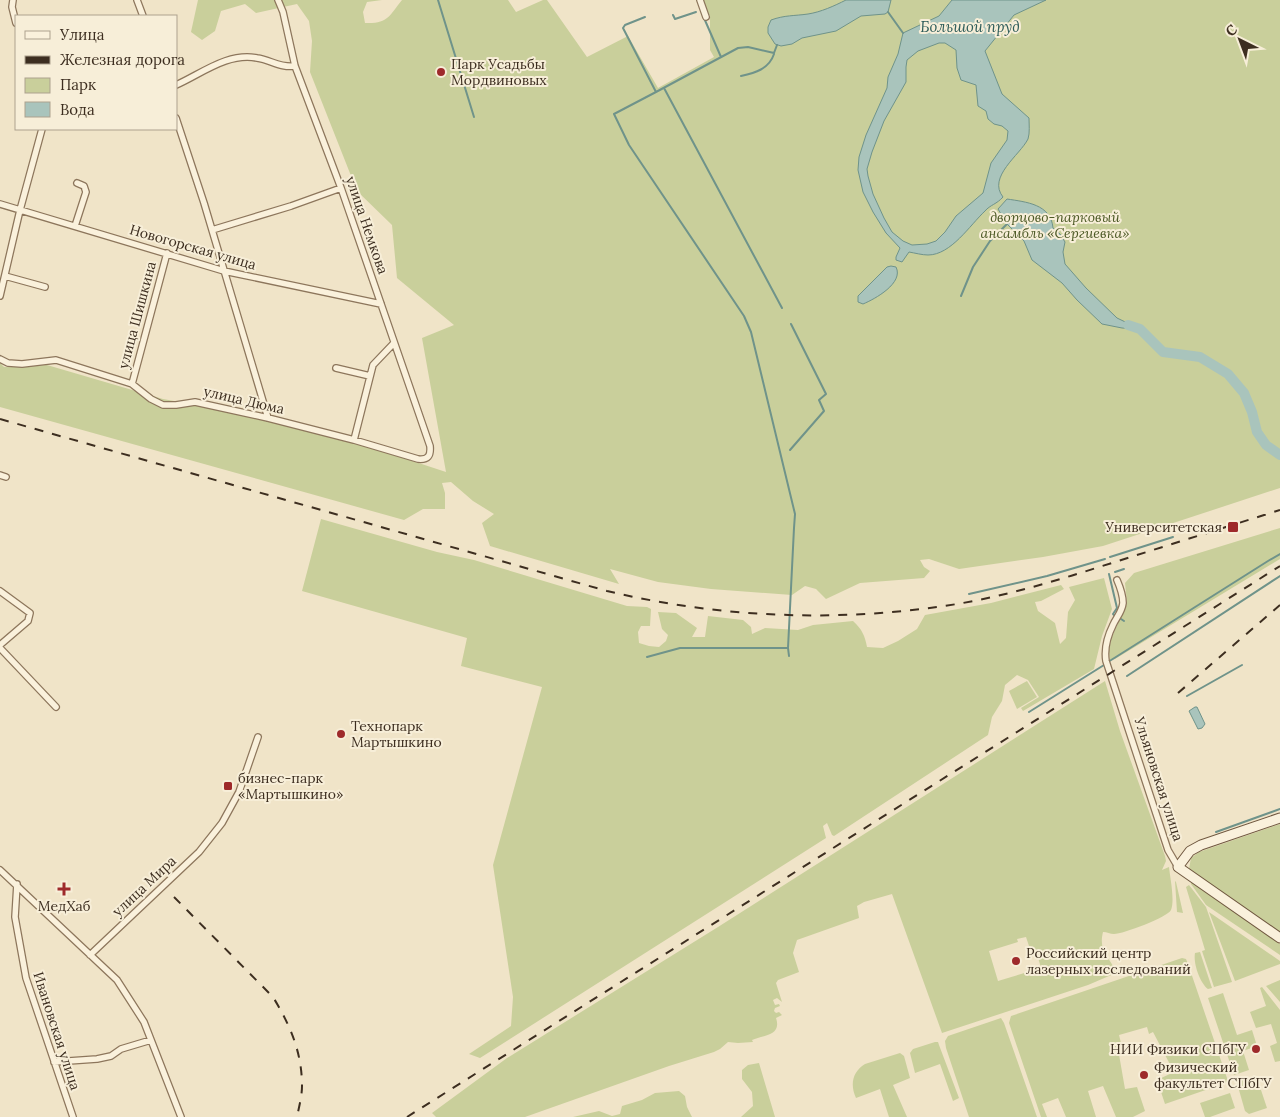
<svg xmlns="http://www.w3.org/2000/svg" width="1280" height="1117" font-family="Lora,serif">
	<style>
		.green { fill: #c9cf9b; fill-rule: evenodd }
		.water { fill: #a9c4bc; stroke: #6f938a; fill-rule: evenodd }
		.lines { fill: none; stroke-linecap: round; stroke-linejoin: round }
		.stream { stroke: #6f938a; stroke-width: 2 }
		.river { stroke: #a9c4bc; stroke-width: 10 }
		.street-casing { stroke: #8d765c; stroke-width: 8 }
		.secondary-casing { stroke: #6f573f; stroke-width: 11 }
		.street { stroke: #faf1dc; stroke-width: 5.5 }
		.secondary { stroke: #faf1dc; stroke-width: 9 }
		.rail { stroke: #3d2e20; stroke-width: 2; stroke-dasharray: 9 9; stroke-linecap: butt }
		.poi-dot { fill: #9e2a2b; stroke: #f7eed8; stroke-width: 2 }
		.labels { text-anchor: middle; stroke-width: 4; stroke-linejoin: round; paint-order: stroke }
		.poi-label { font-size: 14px; fill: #3d2e20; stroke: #f7eed8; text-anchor: start }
		.park-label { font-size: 14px; font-style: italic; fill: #4d5a26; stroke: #f7eed8 }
		.street-label { font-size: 14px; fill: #3d2e20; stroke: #f7eed8 }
		.water-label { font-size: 15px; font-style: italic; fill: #2f5d5a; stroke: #f7eed8 }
	</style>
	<rect width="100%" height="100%" fill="#f0e4c8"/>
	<!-- green -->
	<path class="green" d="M198,0H382L367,2L363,12L365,23C388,24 389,16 402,0H508L516,12L543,0H547L587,57L628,36L658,88L714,57L710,50V15H709L703,0H1280V488L1103,546L1043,557L959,569L929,559L920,560L924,567L930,571L924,578L860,583L826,599L816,589L805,586L792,595L711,589L658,582L610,569L619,584L490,546L482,523L494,514L473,501L451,482L442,483L445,493V509H423L404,520L0,407V363L4,367L47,365L163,399L297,423L446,472L422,338L454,325L397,278L392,225L357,191L310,72L312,41L309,21L297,4L256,13L245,4L221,11L215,31L202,40L191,32Z
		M321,519L437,552L474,560L627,606L647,607L651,609L650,626H641L638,632L639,643L649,646L659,647L666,641L668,635L662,629L658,612L676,613L697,628L692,637H705L708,616L743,620L751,627L752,634L765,628L798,630L813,625L853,621C862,629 865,636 867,647L883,648L898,641L917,629L925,615L991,603L1061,585L1064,589L1041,601L1035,602L1038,611L1055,623L1060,644L1066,638L1068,612L1075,600L1069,587L1104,578L1112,609L1102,636L1094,669L1023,711L1021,708L1039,697L1028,680L1017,675L1005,685L1002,701L992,717L988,735L834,836L832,835L827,823L823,826L826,838L480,1058L469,1054L511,1026L513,997L493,865L542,687L461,666L467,638L302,591Z
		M1280,528V559L1115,659L1110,660L1109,651L1111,639L1127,603L1125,583L1134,573Z
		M1027,681L1037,697L1017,709L1009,691Z
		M1105,681L1120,731L1165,856L1166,861L1162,870L1169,867C1170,877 1175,900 1171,910C1168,917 1123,934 1114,934C1110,934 1107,932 1103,932C1098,953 1110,956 1116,973L1088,985L942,1033L892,894L864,902L857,906L859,918L797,940L793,953L799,972L778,980L776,983L782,1002L777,998L773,1000L775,1005L779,1004L780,1006L775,1008L774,1011L776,1013L779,1012L782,1015L776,1018C782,1036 763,1035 752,1040L753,1042L738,1043L728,1042L720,1049L714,1052L669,1066L525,1117H436L432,1113L507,1058L718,927ZM1026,937L1032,955L1037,954L1041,968L998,981L989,951L1018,942L1017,939Z
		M1280,824V934L1189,869L1191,858L1199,852Z
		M1175,881L1176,882L1183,913L1177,912Z
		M1191,882L1280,944V955L1206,905L1191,884Z
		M1189,885L1206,907L1232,982L1214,987L1202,951L1205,950L1186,887Z
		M1209,912L1280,961V964L1235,981Z
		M1200,952L1212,988L1208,989C1200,983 1193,963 1195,953Z
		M1182,958L1186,959L1188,964L1228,1081L1223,1084L1165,1104L1157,1080L1174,1072L1153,1032L1149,1034L1147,1027L1119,1035L1121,1043H1117L1125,1089L1137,1087L1145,1111L1133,1117H1116L1103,1086L1088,1091L1096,1117H1066L1058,1098L1042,1104L1047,1117H1041L1009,1023L1011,1016Z
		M1280,980V1002L1266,986Z
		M1262,987L1280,1010V1061L1275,1062L1270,1046L1277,1043L1271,1024L1256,1028L1250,1012L1266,1006L1260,988Z
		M1223,993L1237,1035L1252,1030L1257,1046L1243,1051L1249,1070L1234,1075L1208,998Z
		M1001,1018L1004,1023L1037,1117H969L946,1048L945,1041L948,1036Z
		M935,1042H938L939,1045L959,1098L953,1101L940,1064L915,1073L910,1053L913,1049Z
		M900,1053L904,1056L910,1078L893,1085L907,1117H889L880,1089L856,1098C850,1085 852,1072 865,1064Z
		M759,1063L775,1117H741L753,1106L752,1092L742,1079V1070L748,1065Z
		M1257,1078L1267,1108L1249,1114L1245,1111L1237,1083L1244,1079Z
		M679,1091L685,1096L687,1107L692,1117H573L599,1111L612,1116L620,1114L622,1106L642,1100L655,1093Z
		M1230,1093L1235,1108L1210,1117H1205L1200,1103Z"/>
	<!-- water -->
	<path class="water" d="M846,0H891L888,12L885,14L861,16L836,31L802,38L792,44L781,46L775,44L768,33V27L771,20C785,15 794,16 808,14C821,12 834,6 846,0Z
		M952,0H1046L1014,15L985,51L1002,94L1029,118C1029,124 1030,133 1028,139C1020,155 987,177 1003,197C997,204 990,205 985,211C970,225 951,255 928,255C922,255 915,253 909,252L902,262L896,260V257L900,248L886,233L873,212L863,192L858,170L859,157L866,135L887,88L888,77L898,54L903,33L939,16ZM939,43H945L956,50L957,68L961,80L976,85L978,106L986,111L988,119L994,124L1002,126L1008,131L1007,140L991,163L983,193L956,216L945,232L936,241L927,244L912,245L903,241L892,232L884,218L873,194L868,176L867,169L872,152L884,121L906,82V67L907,60L918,51Z
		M1007,199C1026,202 1051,204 1053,228L1060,234L1065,242L1063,252L1065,264L1086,288L1117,318L1140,329L1122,328L1102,324L1077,300L1062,283L1032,260L1024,241L1007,224L998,209Z
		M891,266L896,267C904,283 875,299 863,304L858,302V296L887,267Z
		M1195,707H1197L1205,724L1202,728L1198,729L1189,711Z"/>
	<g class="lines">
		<!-- stream -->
		<path class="stream" d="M438,0L474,117
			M888,12L903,33
			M673,15L675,19L696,12
			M645,17L625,25L623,28L656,92L738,48L748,47L774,53L777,45
			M704,18L721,57
			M741,76C755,73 769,69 774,54
			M664,88L782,308
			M961,296L973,267L990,241L1007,224
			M790,450L824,411L819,400L826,394L791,324
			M1110,557L1173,537
			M1115,572L1124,569
			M1109,574L1117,608L1113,614L1115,616
			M969,594L1047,576L1105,559
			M1121,619L1124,621
			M788,648L789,656
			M647,657L680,648H788L794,528L795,514L751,332L744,316L629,145L614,114L656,92
			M1108,662L1268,561L1280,554
			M1127,676L1280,576
			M1187,696L1242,665
			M1029,712L1104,665
			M1216,832L1280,809"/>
		<!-- river -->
		<path class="river" d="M1128,325L1140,329L1163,352L1200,357L1228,374L1244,393L1252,412L1257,432L1266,445L1280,455"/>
		<!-- street casing -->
		<g class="street-casing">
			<path id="street" d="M13,0L12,7L16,23
				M137,0L143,16
				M700,0L706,17
				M176,85C201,74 228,52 257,58C271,60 280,68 295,66
				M176,118L204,203L268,418
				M0,204L224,271L381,304
				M75,226L86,192L84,186L77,183
				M212,230L291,206L341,188
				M5,276L45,287
				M0,296L20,210L42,129
				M0,359L8,363L22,364L56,360L132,384L151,399L163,405H176L195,402L268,418L354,440L418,459C428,460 431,456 430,446L341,188L295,66L283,12L278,0
				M336,368L370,376
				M132,384L167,253
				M354,440L373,365L394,343
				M0,475L6,477
				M1117,580C1120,587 1123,595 1123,603C1122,612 1116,618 1113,625C1107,637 1104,648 1106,661L1168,850L1178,867
				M0,591L30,613L28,621L0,645
				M0,648L56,707
				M0,870L117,980L144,1022L181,1117
				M17,884L15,917L26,978L73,1117
				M90,955L199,852L222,823L239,792L258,737
				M54,1062L97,1059L111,1056L121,1049L151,1040"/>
		</g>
		<!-- secondary casing -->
		<g class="secondary-casing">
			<path id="secondary" d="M1280,818L1201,845L1190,851L1178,867L1280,938"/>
		</g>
		<!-- street -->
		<use href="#street" class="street"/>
		<!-- secondary -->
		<use href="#secondary" class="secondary"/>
		<!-- rail -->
		<path class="rail" d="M0,419L607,591C721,618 840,623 957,604C1011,595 1065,578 1118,561C1172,544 1226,527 1280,510
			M1178,693L1280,605
			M174,897L273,997C290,1025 302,1052 302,1086C302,1096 299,1107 297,1117
			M407,1117L1280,566"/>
	</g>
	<!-- markers -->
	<g class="poi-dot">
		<circle cx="441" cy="72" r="5"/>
		<rect x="1227" y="521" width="12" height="12" rx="2.5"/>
		<circle cx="341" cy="734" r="5"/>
		<rect x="223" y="781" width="10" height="10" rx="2.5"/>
		<path d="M61.5 881.5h5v5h5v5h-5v5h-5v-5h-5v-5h5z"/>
		<circle cx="1016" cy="961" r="5"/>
		<circle cx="1256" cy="1049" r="5"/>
		<circle cx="1144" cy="1075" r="5"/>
	</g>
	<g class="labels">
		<!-- poi labels -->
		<g class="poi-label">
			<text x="451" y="69">Парк Усадьбы<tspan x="451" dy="16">Мордвиновых</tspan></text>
			<text x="1222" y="532" text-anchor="end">Университетская</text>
			<text x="351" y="731">Технопарк<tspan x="351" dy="16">Мартышкино</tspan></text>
			<text x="238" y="783">бизнес-парк<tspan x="238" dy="16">«Мартышкино»</tspan></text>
			<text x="64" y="911" text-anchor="middle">МедХаб</text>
			<text x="1026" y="958">Российский центр<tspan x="1026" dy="16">лазерных исследований</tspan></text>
			<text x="1246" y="1054" text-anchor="end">НИИ Физики СПбГУ</text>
			<text x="1154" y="1072">Физический<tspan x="1154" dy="16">факультет СПбГУ</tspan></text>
		</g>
		<!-- park labels -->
		<g class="park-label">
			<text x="1055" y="222">дворцово-парковый<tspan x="1055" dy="16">ансамбль «Сергиевка»</tspan></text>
		</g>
		<!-- street labels -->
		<g class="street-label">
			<text transform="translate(367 225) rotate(71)" y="5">улица Немкова</text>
			<text transform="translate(193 247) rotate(16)" y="5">Новогорская улица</text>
			<text transform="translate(137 315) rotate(-75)" y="5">улица Шишкина</text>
			<text transform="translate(244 400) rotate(13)" y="5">улица Дюма</text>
			<text transform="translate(1159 779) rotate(72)" y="5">Ульяновская улица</text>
			<text transform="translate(144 886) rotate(-43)" y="5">улица Мира</text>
			<text transform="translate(57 1031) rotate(72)" y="5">Ивановская улица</text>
		</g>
		<!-- water labels -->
		<g class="water-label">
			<text x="970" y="32">Большой пруд</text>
		</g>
	</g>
	<!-- legend -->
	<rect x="15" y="15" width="162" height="115" fill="#f7eed8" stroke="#ada18e"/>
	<rect x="25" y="31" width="25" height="8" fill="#faf1dc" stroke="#ada18e"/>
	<text x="60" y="40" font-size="15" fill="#3d2e20">Улица</text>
	<rect x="25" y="56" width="25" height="8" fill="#3d2e20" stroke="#ada18e"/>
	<text x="60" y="65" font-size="15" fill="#3d2e20">Железная дорога</text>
	<rect x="25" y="78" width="25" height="15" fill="#c9cf9b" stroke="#ada18e"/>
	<text x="60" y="90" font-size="15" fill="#3d2e20">Парк</text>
	<rect x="25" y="102" width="25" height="15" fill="#a9c4bc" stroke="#ada18e"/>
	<text x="60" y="115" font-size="15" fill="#3d2e20">Вода</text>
	<!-- north arrow -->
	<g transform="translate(1240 40) rotate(318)" stroke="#f7eed8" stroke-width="4" paint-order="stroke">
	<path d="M0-4L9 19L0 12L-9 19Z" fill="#3d2e20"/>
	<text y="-8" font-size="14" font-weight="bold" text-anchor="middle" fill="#3d2e20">С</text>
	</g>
</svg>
